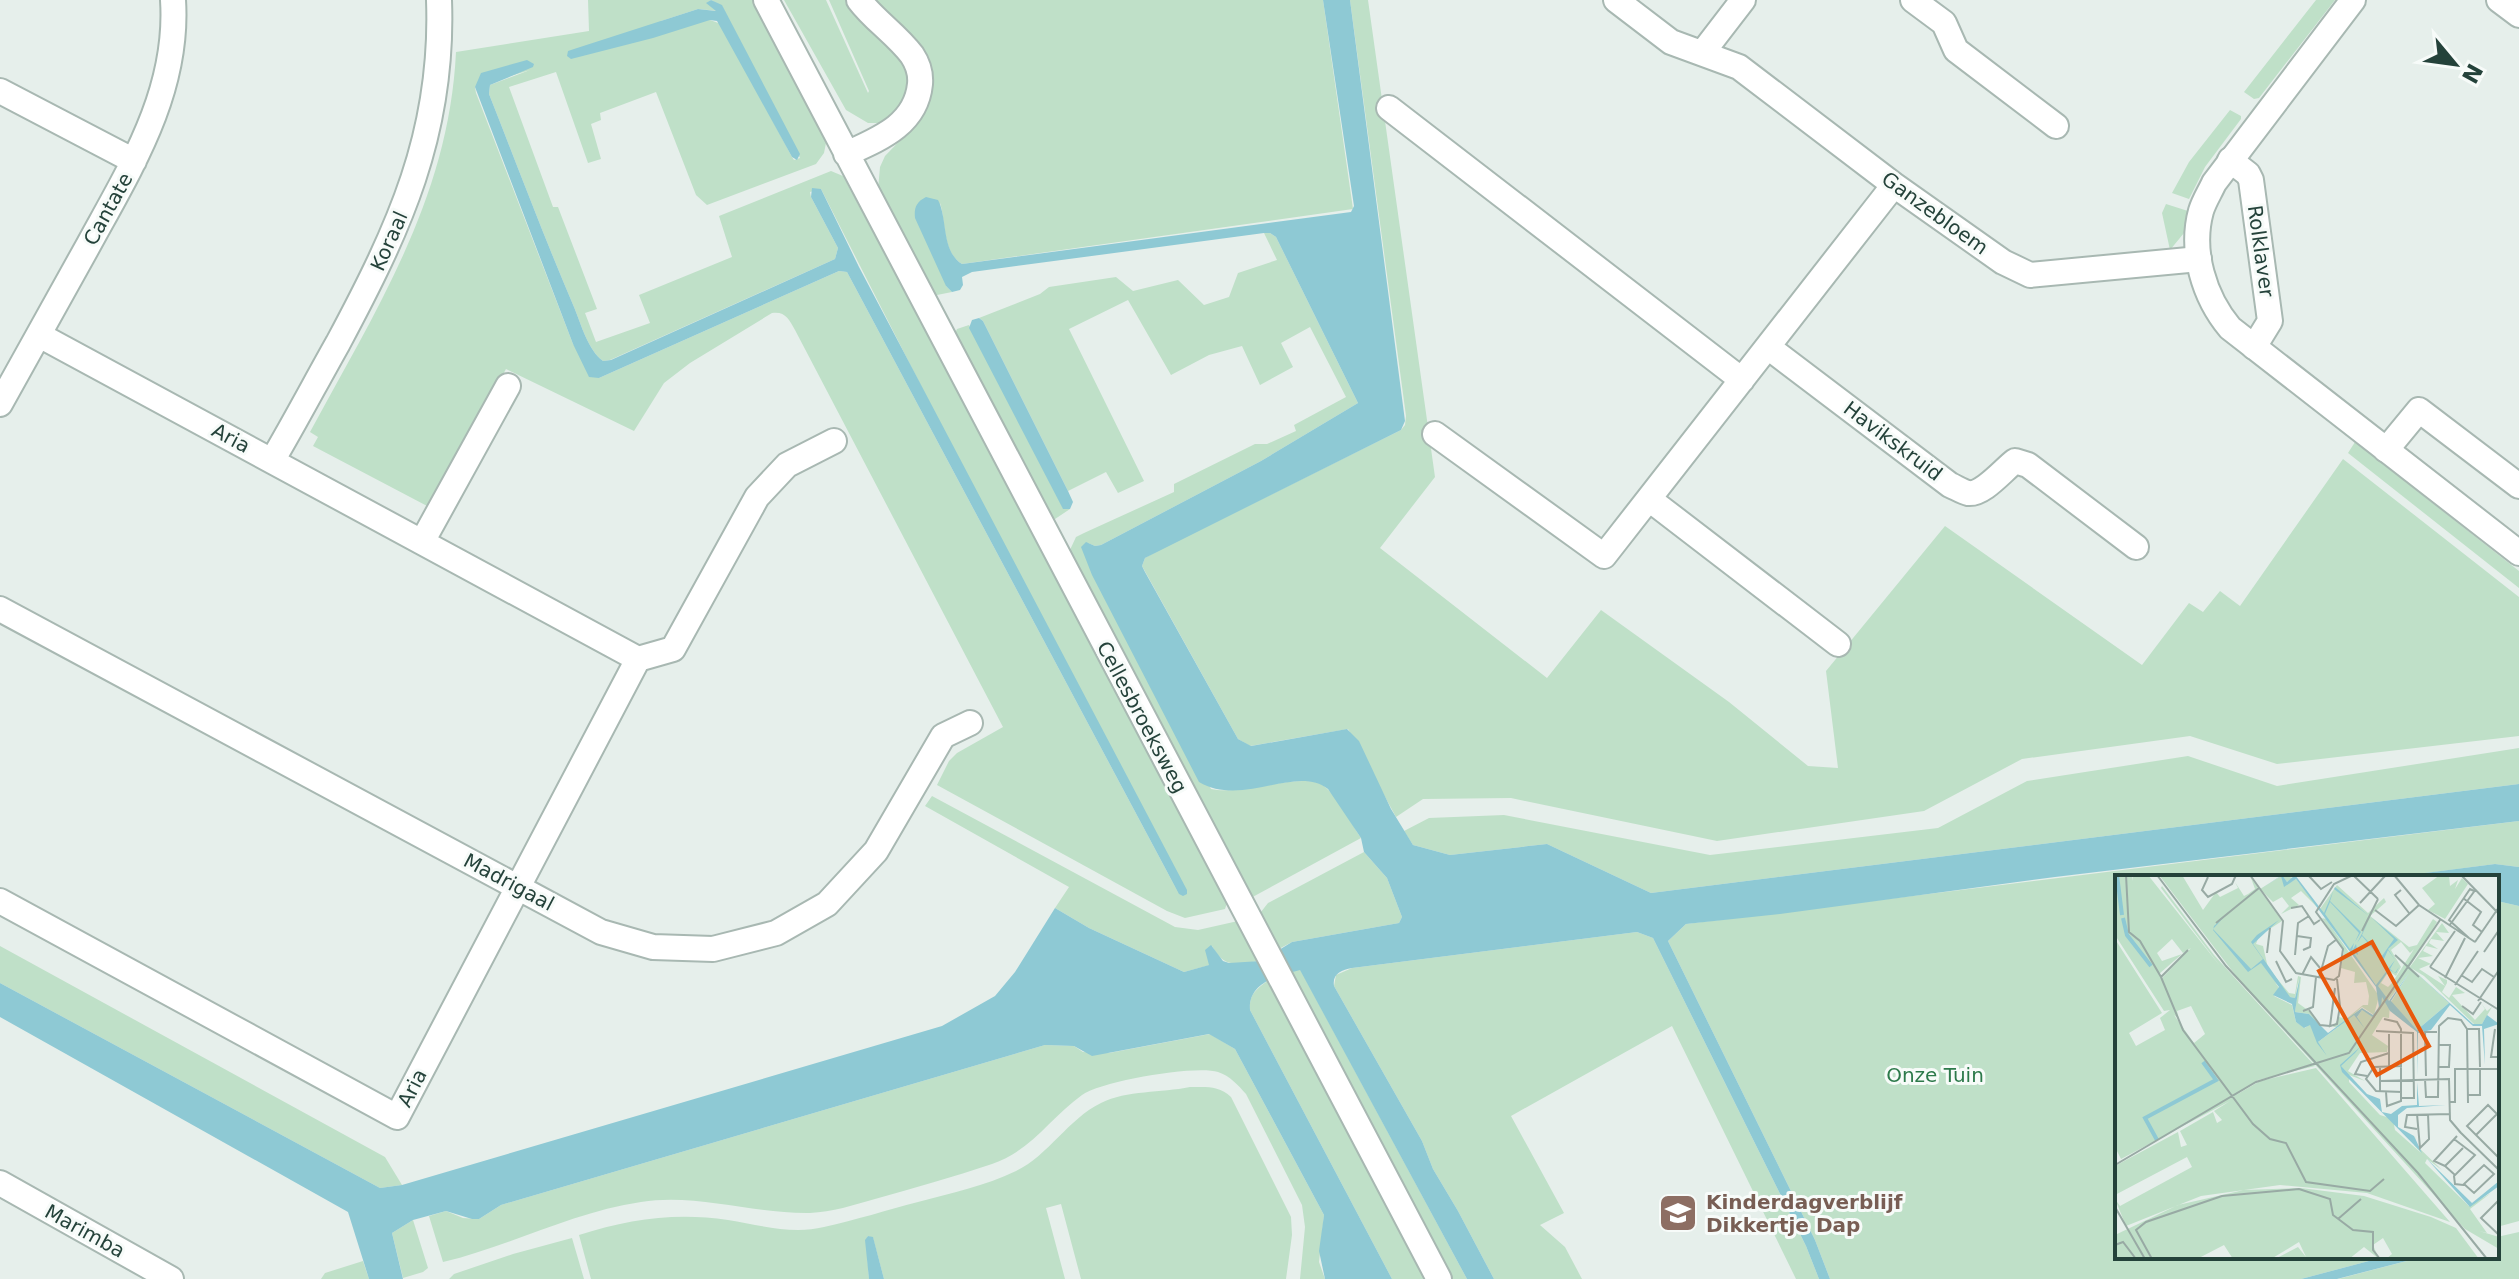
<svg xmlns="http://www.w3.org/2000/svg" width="2519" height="1279" font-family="'DejaVu Sans',sans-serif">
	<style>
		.green { fill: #bfe0c8; fill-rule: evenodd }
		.water { fill: #8ec9d4 }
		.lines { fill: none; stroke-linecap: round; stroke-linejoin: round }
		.minor-casing { stroke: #a8b8b2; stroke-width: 28 }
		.tertiary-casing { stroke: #a8b8b2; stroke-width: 28 }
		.minor { stroke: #fff; stroke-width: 24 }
		.tertiary { stroke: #fff; stroke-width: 24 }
		.labels { text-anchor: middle; stroke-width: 6; stroke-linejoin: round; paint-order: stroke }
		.street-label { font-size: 20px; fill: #24423a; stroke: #f7fbf9 }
		.park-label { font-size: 20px; fill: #2d7a4b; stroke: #f7fbf9 }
		.education-label { font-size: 20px; font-weight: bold; fill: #785e54; stroke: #f7fbf9; text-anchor: start }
		.inset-river { fill: none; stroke: #8ec9d4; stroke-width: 4 }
		.inset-road { fill: none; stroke: #98aaa4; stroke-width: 2 }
		.view { fill: #e8590c; fill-opacity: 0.15; stroke: #e8590c; stroke-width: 4 }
		.inset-edge { fill: none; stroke: #24423a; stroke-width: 4 }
	</style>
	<rect width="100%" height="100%" fill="#e6efeb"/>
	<!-- green -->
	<path class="green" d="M588,0H757L826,143L824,153L816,164L707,205L696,195L656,92L600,113L601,120L591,124L601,159L588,163L556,72L509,87L553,207H558L597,309L585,313L596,342L650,323L639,295L732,257L719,216L831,171L843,176L1229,897L1225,909L1185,918L1167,911L937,785L949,761L957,753L1003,727L795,330C789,319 785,311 772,313L690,363L664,383L634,431L506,369L429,507L313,446L318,437L310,432C377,308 449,197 456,52L589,31ZM711,0L722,6L800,158L794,160L792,157L721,24L710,20L661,21L698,9L718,11L707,3ZM530,70L490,85L489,94C517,165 544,237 574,307C581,324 588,350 603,361L610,360L835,259L838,248L811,197L810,192L821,189L1179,894L847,272L839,271L599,378L573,344L476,93L475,87Z
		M784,0H826L868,93L869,91L829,0H846C870,24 917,58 906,97C903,106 895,115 889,123H868L846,110Z
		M873,0H1323L1353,209L962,264C942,252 946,221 940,203L946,286L952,292L932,296L878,189L880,167L885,156L911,129L925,108Z
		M1350,0H1368L1435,477L1380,548L1547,678L1601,610L1729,702L1808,766L1838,768L1826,671L1945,526L2142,665L2189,603L2203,612L2220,591L2240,606L2343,459L2519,597V736L2277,764L2190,736L2022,759L1924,811L1717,841L1511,798L1423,799L1396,817L1348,729L1250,746L1238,739L1142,566L1145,558L1157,551L1401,430L1405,425L1406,416Z
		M2316,0H2335L2259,98L2254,99L2244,92Z
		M2230,110L2241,116V119L2205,167L2189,199L2172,193L2189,162Z
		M2166,204L2188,211L2184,233L2170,250L2162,213Z
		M1264,233H1270L1276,237L1358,403L1261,461L1101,545L1095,546L1088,543L1211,789C1242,796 1304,771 1324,786C1339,798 1350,822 1361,838L1247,900L1069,552L1076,537L1084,533L1174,492V484L1255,444H1267L1296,431L1294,425L1346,397L1310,327L1281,343L1293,367L1260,385L1242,346L1209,355L1171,375L1128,300L1069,329L1144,481L1118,493L1106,472L1068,491L983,321L979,318L1040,294L1049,287L1116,277L1133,291L1178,280L1204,305L1229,297L1238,273L1277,260Z
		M969,325L1063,508L1070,509L1055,519L1048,517L954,335L957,329Z
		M2355,442L2519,571V588L2348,453Z
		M2519,748V784L1651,893L1547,844L1450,855L1413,845L1404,831L1429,818L1504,815L1710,855L1938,828L2027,781L2188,756L2277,786Z
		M932,796L1175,927L1198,930L1238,921L1261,961C1237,963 1225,970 1212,946L1210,965L1184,972L1089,928L1055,908L1069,887L925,806Z
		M2519,821V867L2495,864L2426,873L2420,877H2117V1257H2384L2301,1279H1830L1815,1240L1668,941L1686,924Z
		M1364,852L1387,878L1402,917L1399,923L1292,942L1275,951L1257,917L1268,903Z
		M2497,901L2519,906V1221L2497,1227Z
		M1637,932L1653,938L1806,1246L1819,1279H1796L1672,1026L1511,1116L1564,1213L1540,1225L1565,1247L1582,1279H1494L1458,1211L1433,1169L1422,1141L1334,986L1336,975L1352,968Z
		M0,946L385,1157L402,1185L380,1188L0,983Z
		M1300,969L1467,1279H1450L1288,973Z
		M1270,979L1426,1279H1392L1250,1010C1249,993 1257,989 1270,979Z
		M1210,1034L1235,1049L1324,1215L1319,1262L1325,1279H1300L1305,1227L1302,1205L1246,1094C1238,1085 1230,1076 1218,1072C1195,1065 1102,1081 1082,1095C1050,1118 1031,1151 992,1164C953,1177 914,1188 875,1199C854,1205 832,1212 810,1213C754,1214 696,1193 641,1202C573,1212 510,1246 443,1262L429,1216L446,1211L463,1218L479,1219L501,1205L1045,1045L1074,1046L1083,1052L1109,1053Z
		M1190,1087C1205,1087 1219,1085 1231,1097L1291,1217L1292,1235L1286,1279H1081L1061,1204L1046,1208L1065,1279H884L873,1238L868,1236L866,1240L869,1279H591L579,1235C629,1219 676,1212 728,1220C760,1225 792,1235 824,1227C856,1220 887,1210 918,1202C951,1193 985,1186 1016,1171C1049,1155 1068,1119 1101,1103C1127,1090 1161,1093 1190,1087Z
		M413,1220L428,1268L423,1272L403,1278L392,1233Z
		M2519,1232V1279H2338L2422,1257H2497V1237Z
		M572,1238L584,1279H449L454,1274L513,1254Z
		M363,1261L369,1279H321L325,1273Z"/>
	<!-- water -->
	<path class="water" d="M711,0L722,5L800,154L797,160L792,157L717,21L710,20L653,38L571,59L567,56L568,51L574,49L698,9L716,11L706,3Z
		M1323,0H1350L1405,421L1401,430L1145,558L1142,566L1145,572L1238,739L1251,746L1347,729L1359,741L1391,809L1413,845L1450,855L1547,844L1651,893L2519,784V821L2055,877L1780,914L1686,924L1668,941L1815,1240L1830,1279H1819L1806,1246L1653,938L1637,932L1352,968C1341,970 1332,974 1334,986L1422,1141L1433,1169L1458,1211L1494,1279H1467L1300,970C1278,976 1248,982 1250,1010L1392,1279H1325L1319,1251L1324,1215L1235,1049L1209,1034L1092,1056L1074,1046L1045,1045L501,1205L479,1219H472L446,1211L413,1220L392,1233L403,1279H369L348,1212L0,1017V983L380,1188L402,1185L942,1026L995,996L1015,972L1055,908L1089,928L1184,972L1209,965L1205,950L1211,945L1223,961L1229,963L1261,961L1292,942L1399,923L1402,917L1387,878L1364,852L1361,838L1328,789C1296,764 1243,808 1199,782L1092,575L1081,547L1086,542L1095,546L1101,545L1261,461L1358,403L1276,237L1270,233H1264L972,272L962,277L963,285L960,290L952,292L946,286L915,218C914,208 916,202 926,197L938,200C948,219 941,251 962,264L1351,212L1354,206Z
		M527,60L534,64L533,67L490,85L489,94C517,165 544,237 574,307C581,324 588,350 603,361L611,360L835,259L838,248L811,197L812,188L821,189L859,267L1187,890V894L1183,896L1179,894L847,272L839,271L599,378L589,377L573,344L475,87L481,73Z
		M979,318L983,321L1068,491L1073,502L1070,509H1063L969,328L972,320Z
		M2495,864L2519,867V906L2497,901V877H2420L2425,873Z
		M868,1236L873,1237L884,1279H869L865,1240Z
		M2384,1257H2422L2337,1279H2301Z"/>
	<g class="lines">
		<!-- minor casing -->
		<g class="minor-casing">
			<path id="minor" d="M766,0L1439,1279
				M1616,0L1671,42L1739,67L1894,185L2003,262L2030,275L2199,259
				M1913,0L1944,23L1956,50L2056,126
				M2499,0L2519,15
				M1703,52L1743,0
				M0,91L134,161
				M1389,108L1742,380
				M846,154C879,139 916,125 920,84C921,73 918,64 912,55C896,34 874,20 859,0
				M2230,160L2248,174L2251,180L2270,321L2254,347
				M39,335L638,659
				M1768,347L1950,485C1955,487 1963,492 1968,493C1983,495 2003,470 2015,461L2028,465L2136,547
				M0,404C30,350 60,297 89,244C131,167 179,91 173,0
				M1435,434L1604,556L1894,185
				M2386,450L2419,410L2519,486
				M272,461C295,422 316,382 338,343C399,229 444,133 439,0
				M1649,499L1838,644
				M422,542L508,386
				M0,609L601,932L653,947L713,949L776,933L827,904L876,851L943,736L970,723
				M0,901L397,1117L638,659L673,649L757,497L787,465L834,441
				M0,1183L171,1279"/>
		</g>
		<!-- tertiary casing -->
		<g class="tertiary-casing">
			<path id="tertiary" d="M2353,0L2214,183C2210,192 2204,201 2201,211C2190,251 2204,297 2230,328L2519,553"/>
		</g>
		<!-- minor -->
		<use href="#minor" class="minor"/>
		<!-- tertiary -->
		<use href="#tertiary" class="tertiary"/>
	</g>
	<!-- icons -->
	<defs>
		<g id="school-square" transform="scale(2)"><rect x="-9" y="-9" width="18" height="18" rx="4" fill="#8d6e63" stroke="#f7fbf9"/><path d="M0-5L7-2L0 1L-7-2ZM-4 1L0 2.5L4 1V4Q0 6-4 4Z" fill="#fff"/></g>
	</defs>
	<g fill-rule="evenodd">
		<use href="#school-square" x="1678" y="1213"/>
	</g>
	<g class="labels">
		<!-- street labels -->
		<g class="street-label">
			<text transform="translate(108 209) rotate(-61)" y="7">Cantate</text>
			<text transform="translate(1935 213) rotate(36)" y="7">Ganzebloem</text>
			<text transform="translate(389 241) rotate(-66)" y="7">Koraal</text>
			<text transform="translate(2261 251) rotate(82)" y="7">Rolklaver</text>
			<text transform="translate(231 438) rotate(28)" y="7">Aria</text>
			<text transform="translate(1893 441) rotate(37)" y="7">Havikskruid</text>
			<text transform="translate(1142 717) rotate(62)" y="7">Cellesbroeksweg</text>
			<text transform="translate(509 882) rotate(28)" y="7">Madrigaal</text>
			<text transform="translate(412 1088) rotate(-63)" y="7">Aria</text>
			<text transform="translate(85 1231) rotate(29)" y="7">Marimba</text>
		</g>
		<!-- park labels -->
		<g class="park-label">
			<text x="1935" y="1082">Onze Tuin</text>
		</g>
		<!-- education labels -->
		<g class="education-label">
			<text x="1706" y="1209">Kinderdagverblijf<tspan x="1706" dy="23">Dikkertje Dap</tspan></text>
		</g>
	</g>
	<!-- overview -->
	<g transform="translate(2115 875)">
		<rect width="384" height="384" fill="#e6efeb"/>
		<path d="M0,0H17L18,6V0H33L105,91L46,13L47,11L99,80L200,191L143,205L121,220L145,206L201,193L335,347L252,318L165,310L86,321L11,351L0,324L5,331L77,292L72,282L0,320V291L63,257L66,272L72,270L65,256L98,237L102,248L107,245L99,236L115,226L6,284L0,272V64L47,138L14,158L21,171L50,155L45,143L55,135L49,136L0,60ZM57,64L68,78L76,73L46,104L44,99L67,79L47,86L42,78ZM76,131L90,159L79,168L59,140L64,144L62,136ZM44,0H67L88,35L101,17L105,22L123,13L120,7L129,21L133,19L140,14L136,3L167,46L144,61L141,69L148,71L153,93L174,118L180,119L183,101L186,102L183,128L194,136L204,150L194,139L180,137L184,103L180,123L174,122L160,107L164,113L159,121L177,130L181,147L190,153L195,149L203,167L223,152H218L224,142L231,144L248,130H253L254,121L251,107L239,108L240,97L226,93L229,77L207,43L211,44L264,121L259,140L247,132L239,139L242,142L247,135L260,142L267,121L275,129L274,143L268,142L257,160L273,171L272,177L245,178L233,196L250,206L234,200V207L265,240L278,244L280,255L306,278L299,270L300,261L301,270L327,295L312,284L310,288L354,331L376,318L355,334L372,358L364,356L384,362V374L350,354L131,114ZM168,0L178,3L172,7L168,2L169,11L181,4L203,33L186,16L176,23L184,30L166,39L174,31L167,22L158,27L145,14ZM325,0H334L335,11L343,5L340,14L347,3L353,9L330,44L313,35L320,29L307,13ZM222,10L253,38L269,23L271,27L255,41L294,72L302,70L318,44L322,47L292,96L327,48L334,58L321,57L329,66L316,64L314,68L323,74L311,71L308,76L318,81L303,83L316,89L304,94L330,111L323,101L332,105V108L327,117L334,123L341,112L350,118L337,120L360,145L370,134L366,128L372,136L377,132L367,149H359L309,101L296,93L334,128L302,155L276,127L294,98L273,126L205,34ZM286,67L295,78L299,74L277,108L273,112L266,108L274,96L281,101L286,92L276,75ZM186,313L249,321L316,342L341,353L364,384H271L277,379L268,363L258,370L264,384L249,372L234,384H160L183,372L191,382L184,367L156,384H118L109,370L82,384H0V360L63,330L129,315Z" fill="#bfe0c8" fill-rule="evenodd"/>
		<path d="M167,0L172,7L180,0L209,38L220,12L254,41L219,14L215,26L246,57L240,67L244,58L215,27L210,39L235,74L239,68L237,76L241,69L243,80L238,77L261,110L280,85L273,75L268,86L247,61L242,68L253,47L247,60L267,81L279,64L256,42L283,65L273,74L280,85L275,94L280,98L284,92L281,98L274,95L263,111L274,126L294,98L276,126L302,155L334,128L296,93L358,149H367L372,140L384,149L369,154L370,190L367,151H358L335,130L316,155L303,158V201L302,157L275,136L267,122L266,132L259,143L247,135L242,142L250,154L239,140L203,167L212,181L202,168L195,150L189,153L181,147L177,129L158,120L164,112L146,88L133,97L98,55L99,51L110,41L98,54L136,94L148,84L136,67L142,60L164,45L138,69L175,122L180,123L185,103L180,137L194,139L213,158L247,133L258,140L264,132L261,112L181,4L169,12L166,1L147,13ZM245,172L240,178L226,191L252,219L265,224L267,237L276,239L287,231L302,230V207L304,231L331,230L292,233L283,240V252L299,261L307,278L227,197L225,190ZM312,284L357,328L384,306V311L355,332Z" fill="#8ec9d4"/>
		<path class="inset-river" d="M2,0L7,40M8,43L12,60L36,91M42,265L30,243L101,205L88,187"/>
		<path class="inset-road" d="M11,0L14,57L25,66L46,102L68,155L138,249L155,264L171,268L191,307L255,316L269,304M42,0L111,91L303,298L372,384M135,0L168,46L165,76L181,98L219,105L224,101L228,74L201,37L219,9L238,0M193,0L206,14L217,7M238,0L263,24M279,0L304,30L360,67M346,0L384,39M93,2L87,15L93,22L117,9L121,0M286,15L280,20L294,38M348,23L366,37L358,50L367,57M245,28L270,1M176,33L187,31L199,49L205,45M260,35L281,51L304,30M101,48L144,13M334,51L361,14M247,56L263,24M182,61L196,63L195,72L188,75M354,63L334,45L355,14L359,16M360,67L384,32M369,77L384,55M152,78L155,53M180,80L183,48L194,41M280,80L304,102M161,86L171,107L177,104M315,92L384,135M315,92L340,56M187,100L196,82L205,93M346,100L357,107L367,94L379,102M46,102L73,75M204,103L213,71L222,64M330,103L350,63M340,110L363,76M220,113L215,151L222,149L225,131L222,104M363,126L384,95M347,131L358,139L366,127M194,135L205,150L215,151M188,136L198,132L201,102M269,144L282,147L286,154V226L272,231L271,217M352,154H364L365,192M380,154L376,182H384M261,156L298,158L299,223H287M274,159V191M323,170H335L334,192H323M265,191V217M287,191L259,192L251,204L261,216L287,217M252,201L240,199L246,187L274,178M311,201L310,157H322M310,204L311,222H323L324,151L333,143L346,145L352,154L353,228M265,206L334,204L335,245L346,258M353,220H365V194M335,227H340V194H384M302,239L305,273L314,264L313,239M302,254L290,252L292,240L335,239M344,256L384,295M361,260L382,239L373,230L352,251L384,283M339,264L360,280L339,301L340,309L348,310L369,290L379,299L359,318L349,309M0,290L141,207L234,178L325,45M330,291L319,286L342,261M340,300L330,291L348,273M384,325L366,343L384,360M0,332L30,384M223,344L246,324M0,370L8,367L21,384M37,384L21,355L31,347L107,321L184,314L215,324L218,340L238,355L258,357V375L265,384M163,384H189"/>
		<path class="view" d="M257,67L314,171L262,200L204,96Z"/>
		<rect width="384" height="384" class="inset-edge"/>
	</g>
	<!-- north arrow -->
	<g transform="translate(2455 64) rotate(119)" stroke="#f7fbf9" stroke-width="6" paint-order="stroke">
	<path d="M0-6L14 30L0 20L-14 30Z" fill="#24423a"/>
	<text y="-12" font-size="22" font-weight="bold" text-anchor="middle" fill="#24423a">N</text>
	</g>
</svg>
